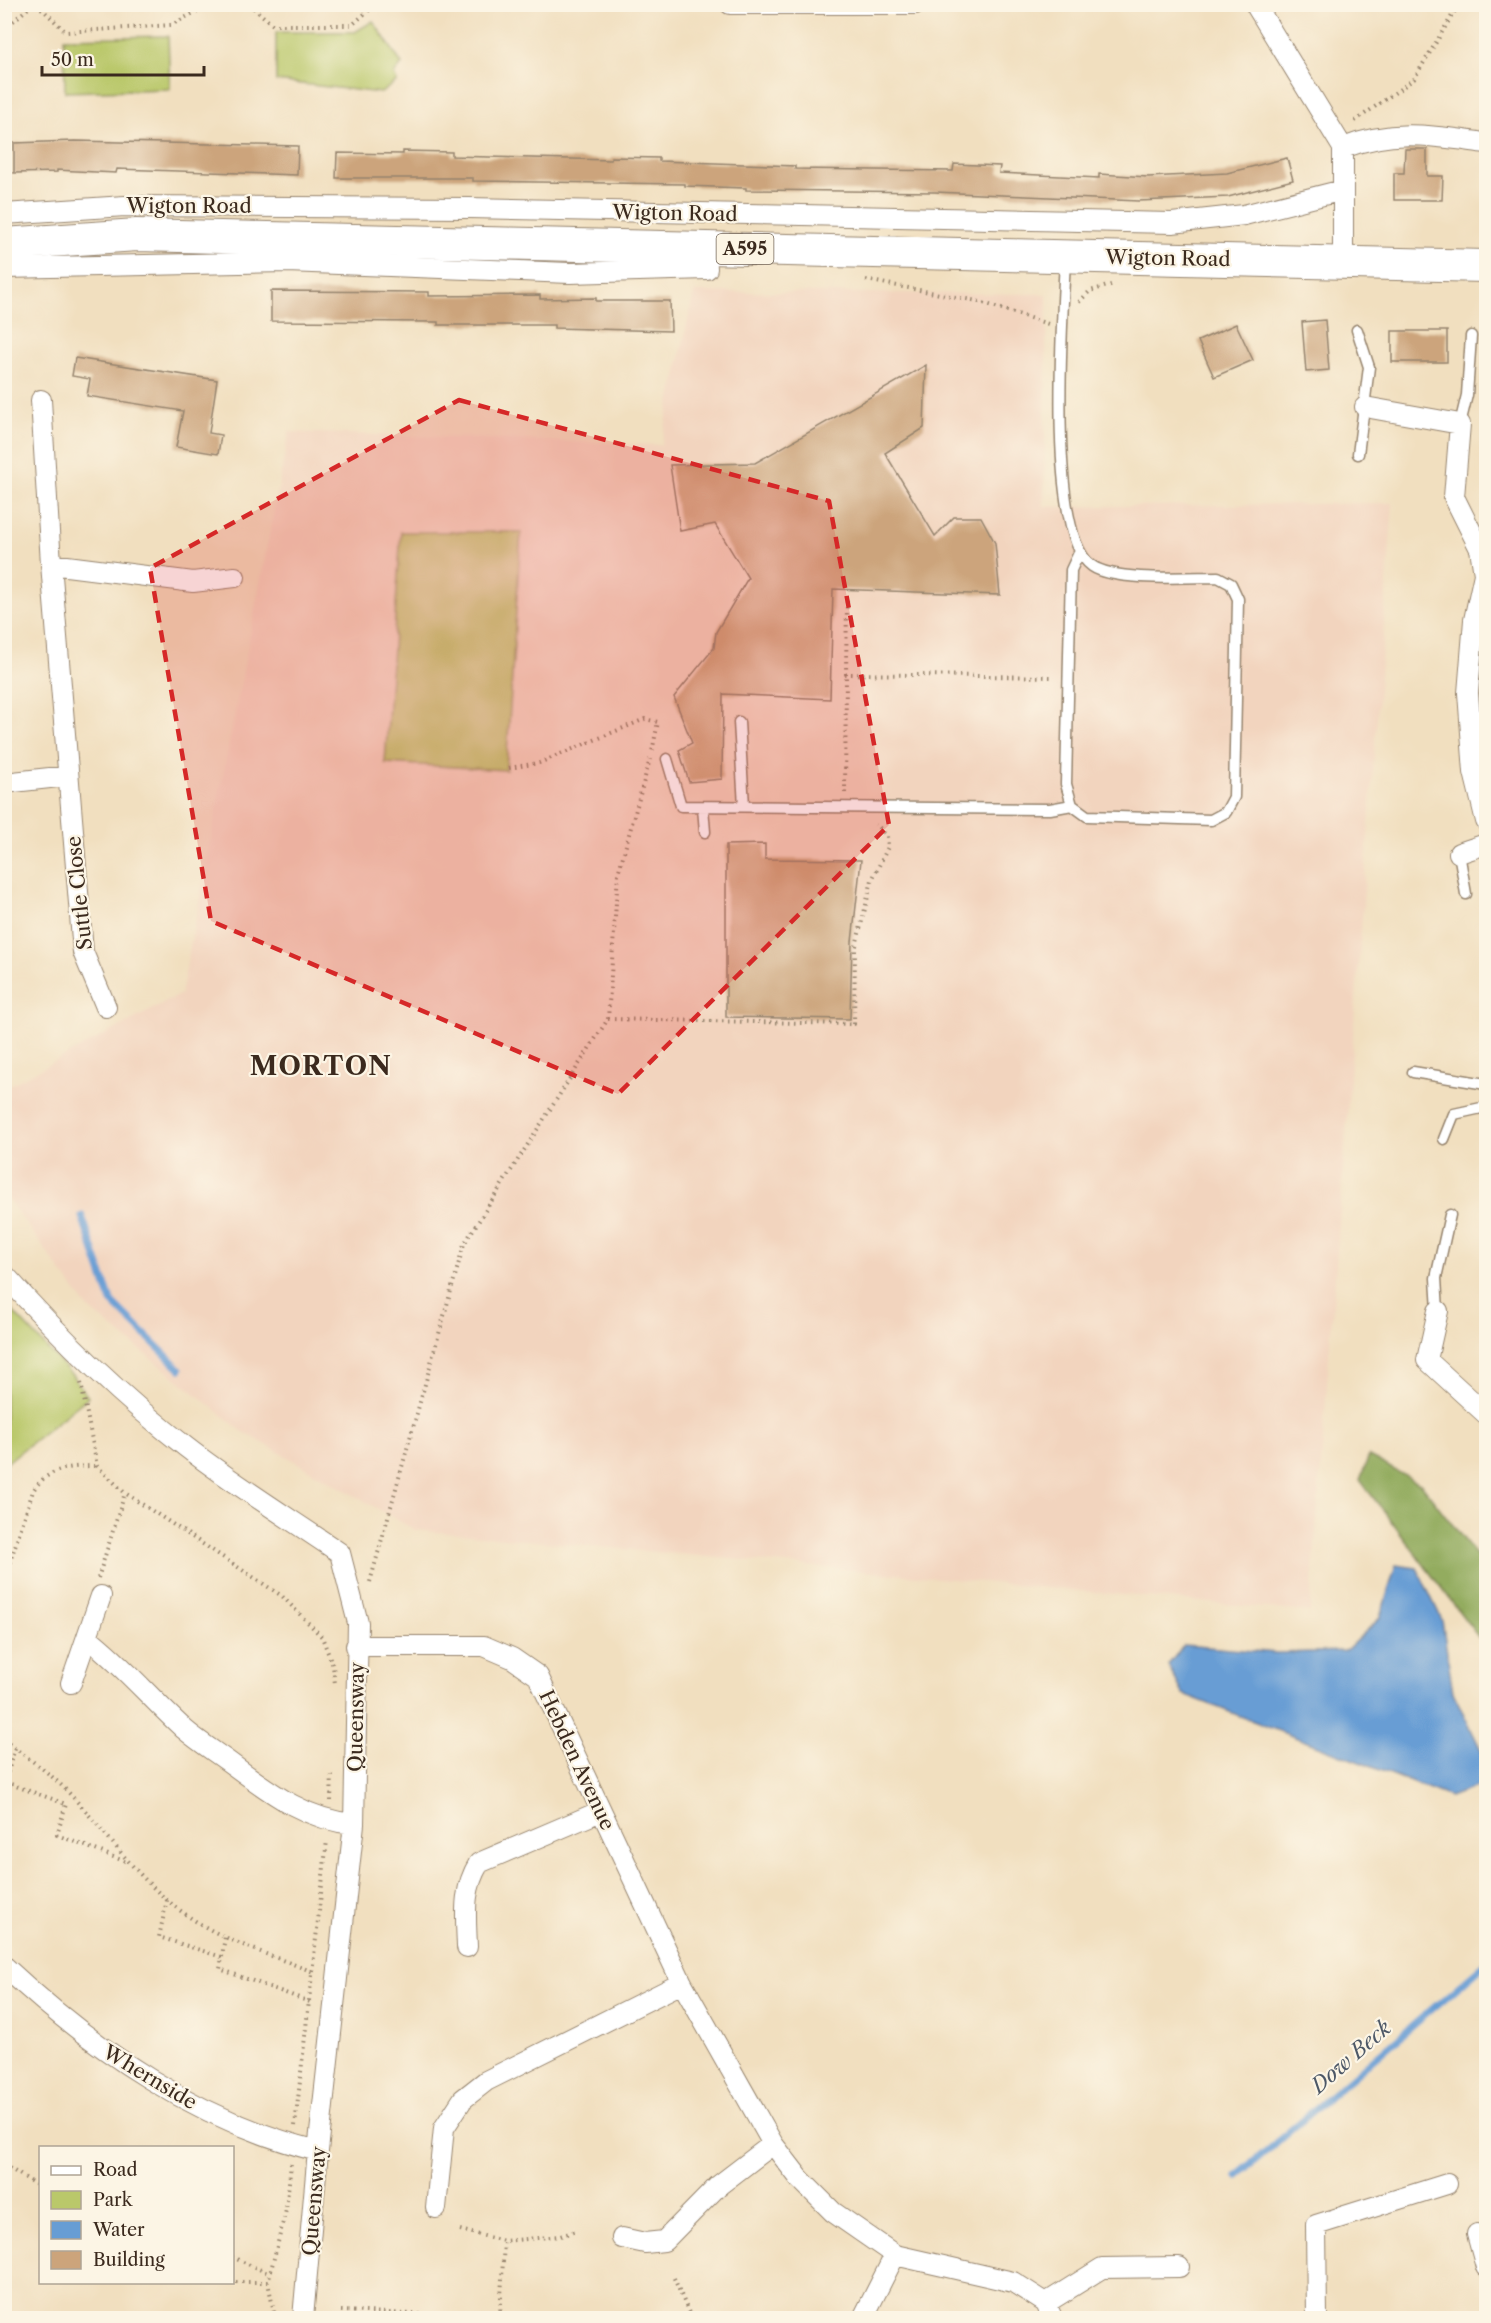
<svg xmlns="http://www.w3.org/2000/svg" width="1491" height="2323" font-family="'Libre Caslon Text',serif">
	<style>
		.built { fill: #f2d4be }
		.green { fill: #bac86a; stroke: #7a7944; stroke-width: 1.5 }
		.forest { fill: #93ac5e; stroke: #676b3e; stroke-width: 1.5 }
		.water { fill: #679dd4; stroke: #516479; stroke-width: 1.5 }
		.lines { fill: none; stroke-linecap: round; stroke-linejoin: round }
		.stream { stroke: #679dd4; stroke-width: 7 }
		.building { fill: #cca47b }
		.service-casing { stroke: #96846e; stroke-width: 13 }
		.minor-casing { stroke: #96846e; stroke-width: 22 }
		.primary-casing { stroke: #96846e; stroke-width: 34 }
		.path { stroke: #96846e; stroke-width: 4; stroke-dasharray: 1.5 4.5; stroke-linecap: butt }
		.service { stroke: #fff; stroke-width: 10 }
		.minor { stroke: #fff; stroke-width: 20 }
		.primary { stroke: #fff; stroke-width: 32 }
		.marked { fill: #d62828; fill-opacity: 0.2; stroke: #d62828; stroke-width: 4.5; stroke-dasharray: 12 8; stroke-linejoin: round }
		.labels { text-anchor: middle; stroke-width: 4.5; stroke-linejoin: round; paint-order: stroke }
		.shield { fill: #fcf5e5; stroke: #75675a; stroke-width: 1.5 }
		.shield-label { font-size: 18px; font-weight: bold; fill: #3b2a1e }
		.street-label { font-size: 20px; fill: #3b2a1e; stroke: #fcf5e5 }
		.water-label { font-size: 21px; font-style: italic; fill: #4d5867; stroke: #fcf5e5 }
		.district-label { font-size: 26px; font-weight: bold; letter-spacing: 1.5px; fill: #3b2a1e; stroke: #fcf5e5 }
	</style>
	<rect width="100%" height="100%" fill="#fcf5e5"/>
	<filter id="ink" filterUnits="userSpaceOnUse"><feTurbulence type="fractalNoise" baseFrequency=".0167" numOctaves="2"/><feDisplacementMap in="SourceGraphic" scale="12" xChannelSelector="R" yChannelSelector="G"/><feConvolveMatrix kernelMatrix="1 2 1 2 8 2 1 2 1" color-interpolation-filters="sRGB"/></filter>
	<filter id="wash" filterUnits="userSpaceOnUse"><feTurbulence type="fractalNoise" baseFrequency=".008" numOctaves="4" result="noise"/><feDisplacementMap in="SourceGraphic" scale="24" xChannelSelector="R" yChannelSelector="G"/><feGaussianBlur stdDeviation="1.35" result="paint"/><feColorMatrix in="noise" values="0 0 0 0 0 0 0 0 0 0 0 0 0 0 0 0 0 1.4 0 .05"/><feComposite in="paint" operator="in"/></filter>
	<g filter="url(#wash)">
		<rect width="100%" height="100%" fill="#f1dfbf"/>
		<!-- built -->
		<path class="built" d="M694,292L1047,294L1044,507L1393,503L1310,1612L415,1530L242,1431L88,1308L5,1195V1088L181,994L289,432L661,445Z"/>
		<!-- green -->
		<path class="green" d="M373,21L402,64L394,74L397,81L381,93L276,81V32H355Z
			M168,36L170,89L65,92L64,38Z
			M401,532H521L506,770L385,763Z
			M4,1302L73,1376L88,1397L5,1464Z"/>
		<!-- forest -->
		<path class="forest" d="M1369,1456L1422,1485L1486,1568V1643L1479,1638L1360,1480Z"/>
		<!-- water -->
		<path class="water" d="M1396,1565L1417,1568L1442,1620L1453,1692L1486,1760L1481,1785L1450,1797L1183,1694L1168,1665L1184,1645L1277,1653L1345,1651L1380,1618Z"/>
		<g class="lines">
			<!-- stream -->
			<path class="stream" d="M82,1216L111,1301L180,1369
				M1237,2176L1486,1963"/>
		</g>
		<g id="blocks">
			<!-- building -->
			<path class="building" d="M75,141L298,146L297,175L117,169L116,173L57,170V172L14,173V143Z
				M1405,149H1427V176H1443L1442,200H1394V173H1404Z
				M403,151L452,152V156L611,160V157L659,158V161L795,166V169L953,171L954,164L1000,166L999,173L1099,178V174L1148,177L1227,173L1287,158L1293,180L1228,197L1139,201L935,192L746,190V188L685,186V184L473,181V178H336L337,153L403,154Z
				M271,291L429,292V296L540,295V299L596,298V301H670L671,331L554,328V325H438V322L271,321Z
				M1325,320L1329,370L1306,372L1302,322Z
				M1236,324L1253,360L1214,377L1198,341Z
				M1392,331H1447V362H1392Z
				M75,358L217,380L209,433L221,435L218,454L176,447L183,411L87,396L90,379L72,376Z
				M926,365L924,428L885,453L935,536L954,517H981L995,543L1000,595L833,589L830,699L723,694L722,779L689,782L679,750L692,743L674,697L714,648L716,632L748,578L715,524L680,531L670,465L755,463Z
				M765,844V859L861,860L852,942L850,1019L726,1017V845Z"/>
		</g>
	</g>
	<g filter="url(#ink)">
		<use href="#blocks" fill-opacity="0" stroke="#96846e" stroke-width="1.5"/>
		<g class="lines">
			<!-- service casing -->
			<g class="service-casing">
				<path id="service" d="M1065,258C1063,314 1046,535 1092,566C1115,582 1189,577 1218,577L1231,584L1238,599L1234,797L1226,812L1211,820L1087,816L1072,805L1066,784L1071,570L1079,553
					M1357,330L1369,367L1358,454
					M1460,424L1467,395L1471,336
					M739,722L744,806
					M667,759L681,806L1050,809L1072,805
					M703,807L705,832
					M1459,853L1466,894
					M1413,1072L1486,1084
					M1444,1139L1454,1114L1486,1107
					M1438,1311L1436,1278L1450,1215"/>
			</g>
			<!-- minor casing -->
			<g class="minor-casing">
				<path id="minor" d="M730,4H915
					M1255,4L1343,148V262
					M1343,148C1395,128 1433,136 1486,143
					M4,214L125,206L469,208L1172,223L1244,215L1343,190
					M4,268L287,262L570,273L707,269L706,248
					M41,400L51,564L83,952L106,1007
					M1365,407L1460,424L1454,497L1480,549L1484,574L1474,620L1468,693L1474,772L1486,821
					M51,564L193,582L235,577
					M4,783L68,776
					M1459,853L1486,844
					M4,1274C60,1337 120,1396 186,1447C235,1485 289,1518 340,1553L358,1623L354,1824L318,2151L303,2318
					M1438,1311L1427,1360L1486,1414
					M87,1637C123,1665 151,1699 184,1729C199,1742 217,1753 233,1765C271,1793 306,1820 354,1824
					M356,1646H484L512,1658L538,1676L682,1983L773,2144L800,2179L833,2212L895,2255L1013,2282L1046,2303L1052,2318
					M71,1683L101,1596
					M467,1947C466,1915 462,1891 479,1863L601,1811
					M4,1966C94,2050 197,2121 318,2151
					M436,2208L444,2128L463,2099L486,2081L682,1983
					M1477,2234L1486,2267
					M622,2238L645,2243L664,2241L718,2186L773,2144
					M1046,2303L1102,2268L1179,2267
					M863,2318L895,2255
					M1317,2318L1316,2225L1447,2184"/>
			</g>
			<!-- primary casing -->
			<g class="primary-casing">
				<path id="primary" d="M4,244L137,235L1486,266"/>
			</g>
			<!-- path -->
			<path class="path" d="M37,4L66,32L171,25L211,4
				M249,4L273,25H352L376,4
				M4,29L33,4
				M1355,121L1414,79L1459,4
				M866,280L977,301L1048,324
				M1079,302L1090,291L1111,285
				M847,601L846,674L1053,677
				M509,768L539,763L645,719L658,722L652,752
				M845,793L846,674
				M608,1019L854,1024L855,950L872,880L888,847L887,836L876,824
				M81,1383L97,1466L125,1493L282,1596L322,1637L333,1666L335,1684
				M98,1578L125,1493
				M4,1580L33,1491C47,1468 71,1466 97,1466
				M370,1582L464,1244L608,1019L618,874L650,759
				M4,1740C22,1754 42,1767 58,1782C103,1825 136,1881 188,1916C225,1942 272,1955 313,1972
				M15,1748L5,1782L66,1804L57,1835L129,1863
				M331,1801L332,1773
				M167,1900L159,1937L222,1957L220,1969L310,2002
				M222,1957L225,1936
				M295,2126L327,1840
				M4,2165L40,2187
				M460,2230L504,2241
				M232,2257L270,2274
				M674,2278L691,2318
				M218,2282H268
				M341,2311L508,2318
				M500,2316L504,2241L560,2236L576,2231
				M275,2318L268,2282L286,2210L291,2164"/>
			<!-- service -->
			<use href="#service" class="service"/>
			<!-- minor -->
			<use href="#minor" class="minor"/>
			<!-- primary -->
			<use href="#primary" class="primary"/>
		</g>
	</g>
	<!-- marked area -->
	<path class="marked" d="M459,400L829,501L889,825L618,1094L211,921L150,568Z"/>
	<g class="labels">
		<!-- shield labels -->
		<rect class="shield" x="716.5" y="234" width="57" height="30" rx="4.5"/>
		<g class="shield-label">
			<text x="745" y="255">A595</text>
		</g>
		<!-- street labels -->
		<g class="street-label">
			<text x="189" y="213">Wigton Road</text>
			<text transform="translate(675 213) rotate(1)" y="7">Wigton Road</text>
			<text transform="translate(1168 258) rotate(1)" y="7">Wigton Road</text>
			<text transform="translate(79 893) rotate(-96)" y="7">Suttle Close</text>
			<text transform="translate(356 1717) rotate(-89)" y="7">Queensway</text>
			<text transform="translate(577 1760) rotate(65)" y="7">Hebden Avenue</text>
			<text transform="translate(150 2077) rotate(31)" y="7">Whernside</text>
			<text transform="translate(314 2201) rotate(-85)" y="7">Queensway</text>
		</g>
		<!-- water labels -->
		<g class="water-label">
			<text transform="translate(1351 2057) rotate(-41)" y="7">Dow Beck</text>
		</g>
		<!-- district labels -->
		<g class="district-label">
			<text x="321" y="1075">MORTON</text>
		</g>
	</g>
	<!-- margin -->
	<rect width="1491" height="2323" fill="none" stroke="#fcf5e5" stroke-width="24"/>
	<!-- legend -->
	<rect x="39" y="2146" width="195" height="138" fill="#fcf5e5" stroke="#afa495" stroke-width="1.5"/>
	<rect x="51" y="2166" width="30" height="9" fill="#ffffff" stroke="#afa495" stroke-width="1.5"/>
	<text x="93" y="2176" font-size="18" fill="#3b2a1e">Road</text>
	<rect x="51" y="2191" width="30" height="18" fill="#bac86a" stroke="#afa495" stroke-width="1.5"/>
	<text x="93" y="2206" font-size="18" fill="#3b2a1e">Park</text>
	<rect x="51" y="2221" width="30" height="18" fill="#679dd4" stroke="#afa495" stroke-width="1.5"/>
	<text x="93" y="2236" font-size="18" fill="#3b2a1e">Water</text>
	<rect x="51" y="2251" width="30" height="18" fill="#cca47b" stroke="#afa495" stroke-width="1.5"/>
	<text x="93" y="2266" font-size="18" fill="#3b2a1e">Building</text>
	<!-- scale -->
	<path d="M42 66v9h162v-9" fill="none" stroke="#3b2a1e" stroke-width="3"/>
	<text x="51" y="66" font-size="18" fill="#3b2a1e" stroke="#fcf5e5" stroke-width="4.5" paint-order="stroke">50 m</text>
</svg>
